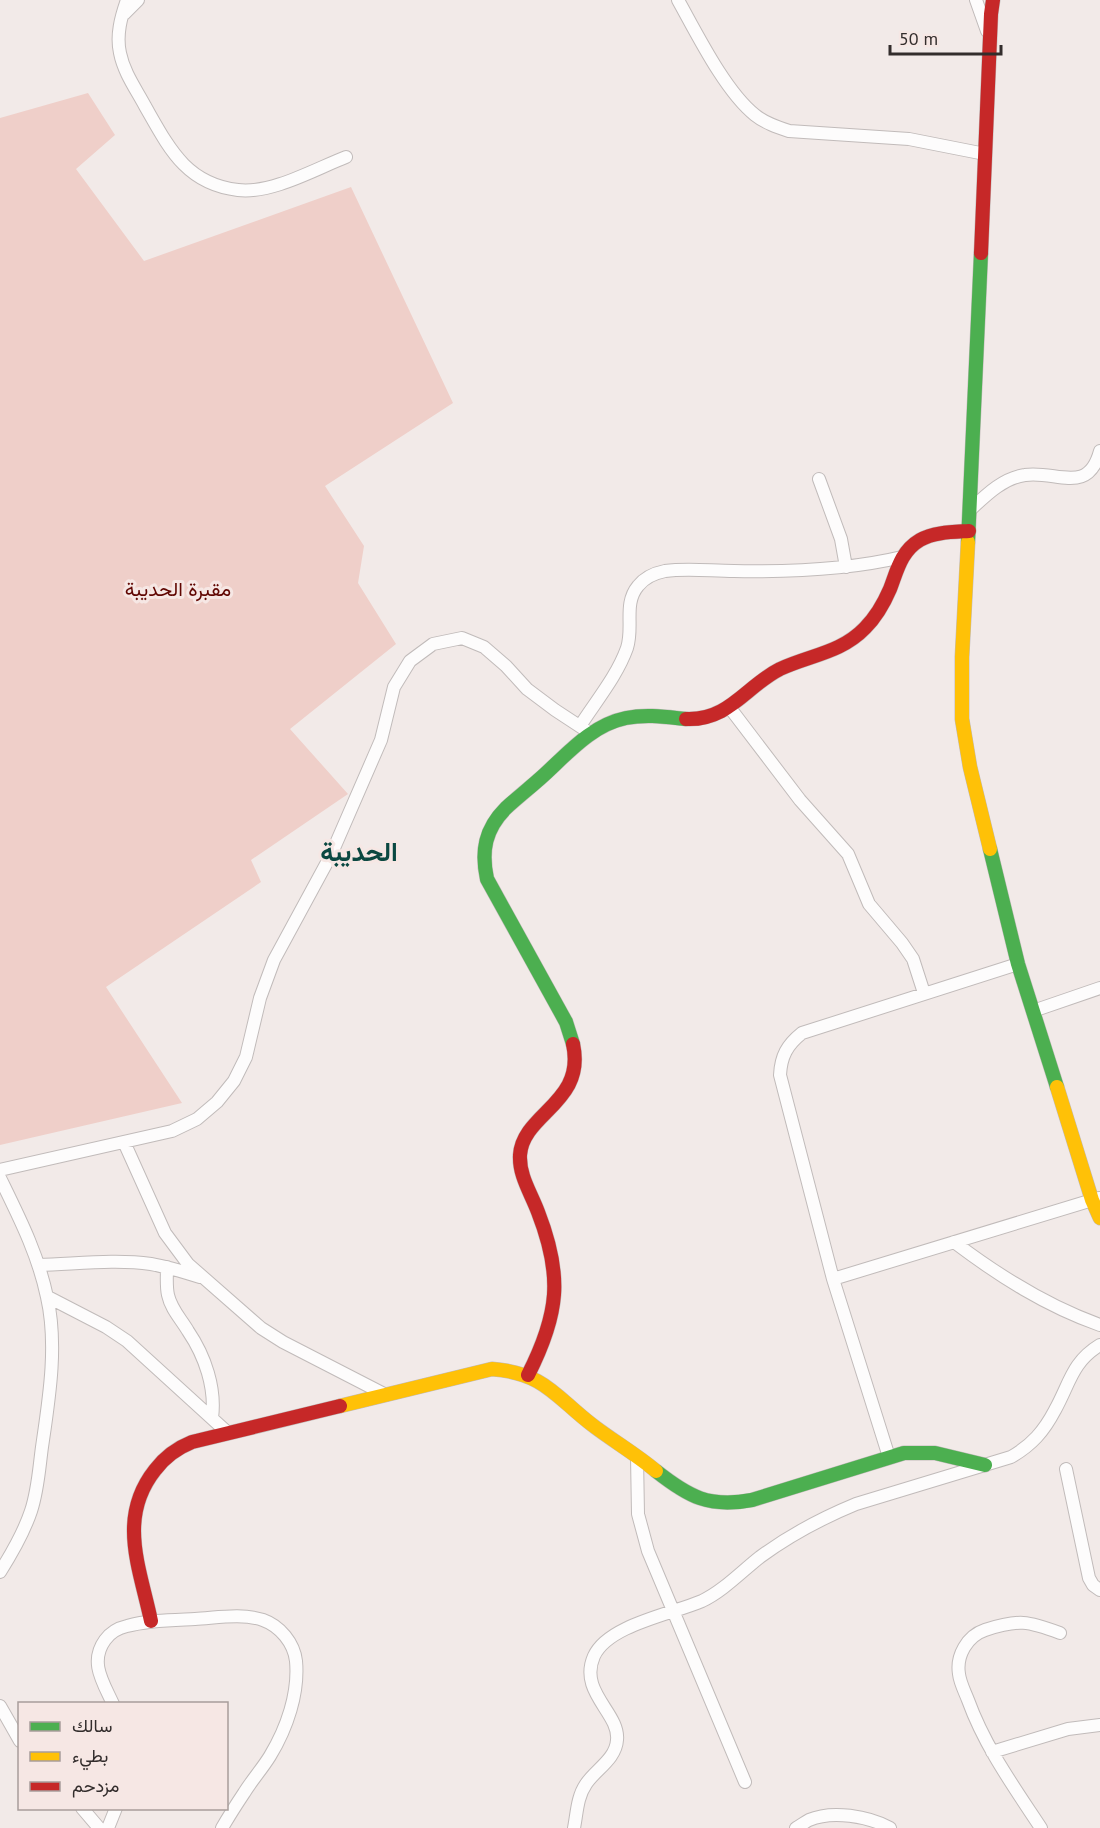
<svg xmlns="http://www.w3.org/2000/svg" width="1100" height="1828" font-family="'PT Sans',Vazirmatn,sans-serif">
	<style>
		.green { fill: #efcfc9 }
		.lines { fill: none; stroke-linecap: round; stroke-linejoin: round }
		.street-casing { stroke: #c1bbba; stroke-width: 14 }
		.fast-casing { stroke: #c1bbba; stroke-width: 15 }
		.slow-casing { stroke: #c1bbba; stroke-width: 15 }
		.jam-casing { stroke: #c1bbba; stroke-width: 15 }
		.street { stroke: #fdfcfc; stroke-width: 12 }
		.fast { stroke: #4caf50; stroke-width: 14 }
		.slow { stroke: #ffc107; stroke-width: 14 }
		.jam { stroke: #c62828; stroke-width: 14 }
		.labels { text-anchor: middle; stroke-width: 6; stroke-linejoin: round; paint-order: stroke }
		.park-label { font-size: 20px; fill: #600602; stroke: #f6e7e4 }
		.district-label { font-size: 26px; font-weight: bold; fill: #0b4841; stroke: #f6e7e4 }
	</style>
	<rect width="100%" height="100%" fill="#f2eae8"/>
	<!-- green -->
	<path class="green" d="M88,93L115,135L76,169L144,261L351,187L453,403L325,486L364,546L358,583L396,644L290,729L348,794L251,860L261,882L106,987L182,1103L0,1145V118Z"/>
	<g class="lines">
		<!-- street casing -->
		<g class="street-casing">
			<path id="street" d="M127,0C121,17 116,35 120,53C124,73 136,89 145,106C169,148 186,184 238,190C272,194 315,169 346,157
				M678,0C697,34 725,91 755,115C765,123 777,127 789,131L909,139L985,154
				M976,0L987,31
				M124,14L138,0
				M819,479L841,539L846,567
				M970,510C986,495 1003,478 1025,475C1056,470 1088,496 1100,451
				M730,708L800,800L848,854L869,904L902,943L913,959L924,993
				M580,726C596,701 617,676 627,648C634,627 623,604 638,586C645,577 655,573 665,571C688,568 711,571 734,571C790,572 848,570 902,557
				M1033,1011L1100,988
				M124,1142L165,1233L188,1264L261,1328L283,1342L386,1395
				M0,1170L172,1131L197,1119L217,1102L234,1081L246,1057L260,998L274,960L331,855L381,740L394,687L410,661L433,644L462,638L484,647L506,666L527,689L555,710L590,733
				M0,1178C19,1217 38,1254 47,1297C58,1345 49,1399 42,1447C39,1469 38,1490 31,1511C24,1532 12,1553 0,1572
				M954,1242C999,1276 1046,1306 1100,1325
				M39,1265C76,1264 115,1259 151,1264C168,1267 184,1272 200,1277
				M167,1267C167,1276 166,1286 168,1295C171,1309 181,1319 188,1331C205,1356 216,1388 212,1418
				M833,1279L1099,1198
				M48,1297L106,1327L127,1341L228,1433
				M637,1457L638,1514L648,1551L745,1782
				M889,1457L833,1279L780,1075C781,1056 787,1045 802,1033L1018,964
				M1066,1469L1089,1578L1093,1585L1100,1590
				M113,1704C103,1682 89,1662 105,1640C110,1633 118,1628 127,1626C149,1620 173,1620 195,1619C216,1618 242,1613 263,1620C280,1626 294,1643 296,1661C299,1693 287,1728 270,1756C262,1769 252,1780 244,1793C236,1805 229,1816 222,1828
				M0,1706L20,1741
				M992,1752L1068,1729L1100,1725
				M82,1808L99,1828
				M108,1828L116,1808
				M574,1828C577,1813 577,1797 586,1784C595,1770 616,1759 617,1740C620,1713 578,1692 594,1656C608,1625 672,1614 702,1601C723,1591 741,1572 760,1557C790,1535 822,1518 856,1504L1011,1457C1032,1445 1044,1431 1055,1410C1070,1383 1072,1362 1100,1345
				M796,1828C800,1826 805,1822 809,1820C832,1810 868,1816 890,1828
				M1041,1828C1014,1787 985,1747 968,1700C965,1692 960,1683 959,1674C956,1656 967,1636 985,1630C1019,1619 1028,1621 1060,1633"/>
		</g>
		<!-- fast casing -->
		<g class="fast-casing">
			<path id="fast" d="M968,542L981,253
				M990,849L1018,964L1057,1087
				M573,1044L566,1022L487,879C481,851 485,829 506,808C518,797 532,786 544,775C569,752 592,725 626,718C647,714 666,717 686,719
				M656,1471C689,1497 709,1508 752,1500L904,1453H935L985,1465"/>
		</g>
		<!-- slow casing -->
		<g class="slow-casing">
			<path id="slow" d="M968,542L962,657V719L970,767L990,849
				M1057,1087L1092,1200L1100,1218
				M340,1406L492,1369C546,1373 556,1398 595,1427C615,1442 637,1455 656,1471"/>
		</g>
		<!-- jam casing -->
		<g class="jam-casing">
			<path id="jam" d="M981,253L991,14L993,0
				M686,719C729,721 746,686 780,669C810,655 841,653 865,628C876,617 884,603 890,589C897,571 901,551 920,540C934,532 953,532 969,531
				M528,1375C559,1314 563,1276 538,1212C531,1193 519,1176 520,1155C523,1113 586,1103 573,1044
				M151,1621C140,1568 117,1518 155,1470C164,1458 177,1448 192,1442L340,1406"/>
		</g>
		<!-- street -->
		<use href="#street" class="street"/>
		<!-- fast -->
		<use href="#fast" class="fast"/>
		<!-- slow -->
		<use href="#slow" class="slow"/>
		<!-- jam -->
		<use href="#jam" class="jam"/>
	</g>
	<g class="labels">
		<!-- park labels -->
		<g class="park-label">
			<text x="178" y="596">مقبرة الحديبة</text>
		</g>
		<!-- district labels -->
		<g class="district-label">
			<text x="359" y="861">الحديبة</text>
		</g>
	</g>
	<!-- legend -->
	<rect x="18" y="1702" width="210" height="108" fill="#f6e7e4" stroke="#a89d9a" stroke-width="1.5"/>
	<rect x="30" y="1722" width="30" height="9" fill="#4caf50" stroke="#a89d9a" stroke-width="1.5"/>
	<text x="72" y="1732" font-size="18" fill="#332d2c">سالك</text>
	<rect x="30" y="1752" width="30" height="9" fill="#ffc107" stroke="#a89d9a" stroke-width="1.5"/>
	<text x="72" y="1762" font-size="18" fill="#332d2c">بطيء</text>
	<rect x="30" y="1782" width="30" height="9" fill="#c62828" stroke="#a89d9a" stroke-width="1.5"/>
	<text x="72" y="1792" font-size="18" fill="#332d2c">مزدحم</text>
	<!-- scale -->
	<path d="M890 45v9h111v-9" fill="none" stroke="#332d2c" stroke-width="3"/>
	<text x="899" y="45" font-size="18" fill="#332d2c" stroke="#f6e7e4" stroke-width="4.5" paint-order="stroke">50 m</text>
</svg>
